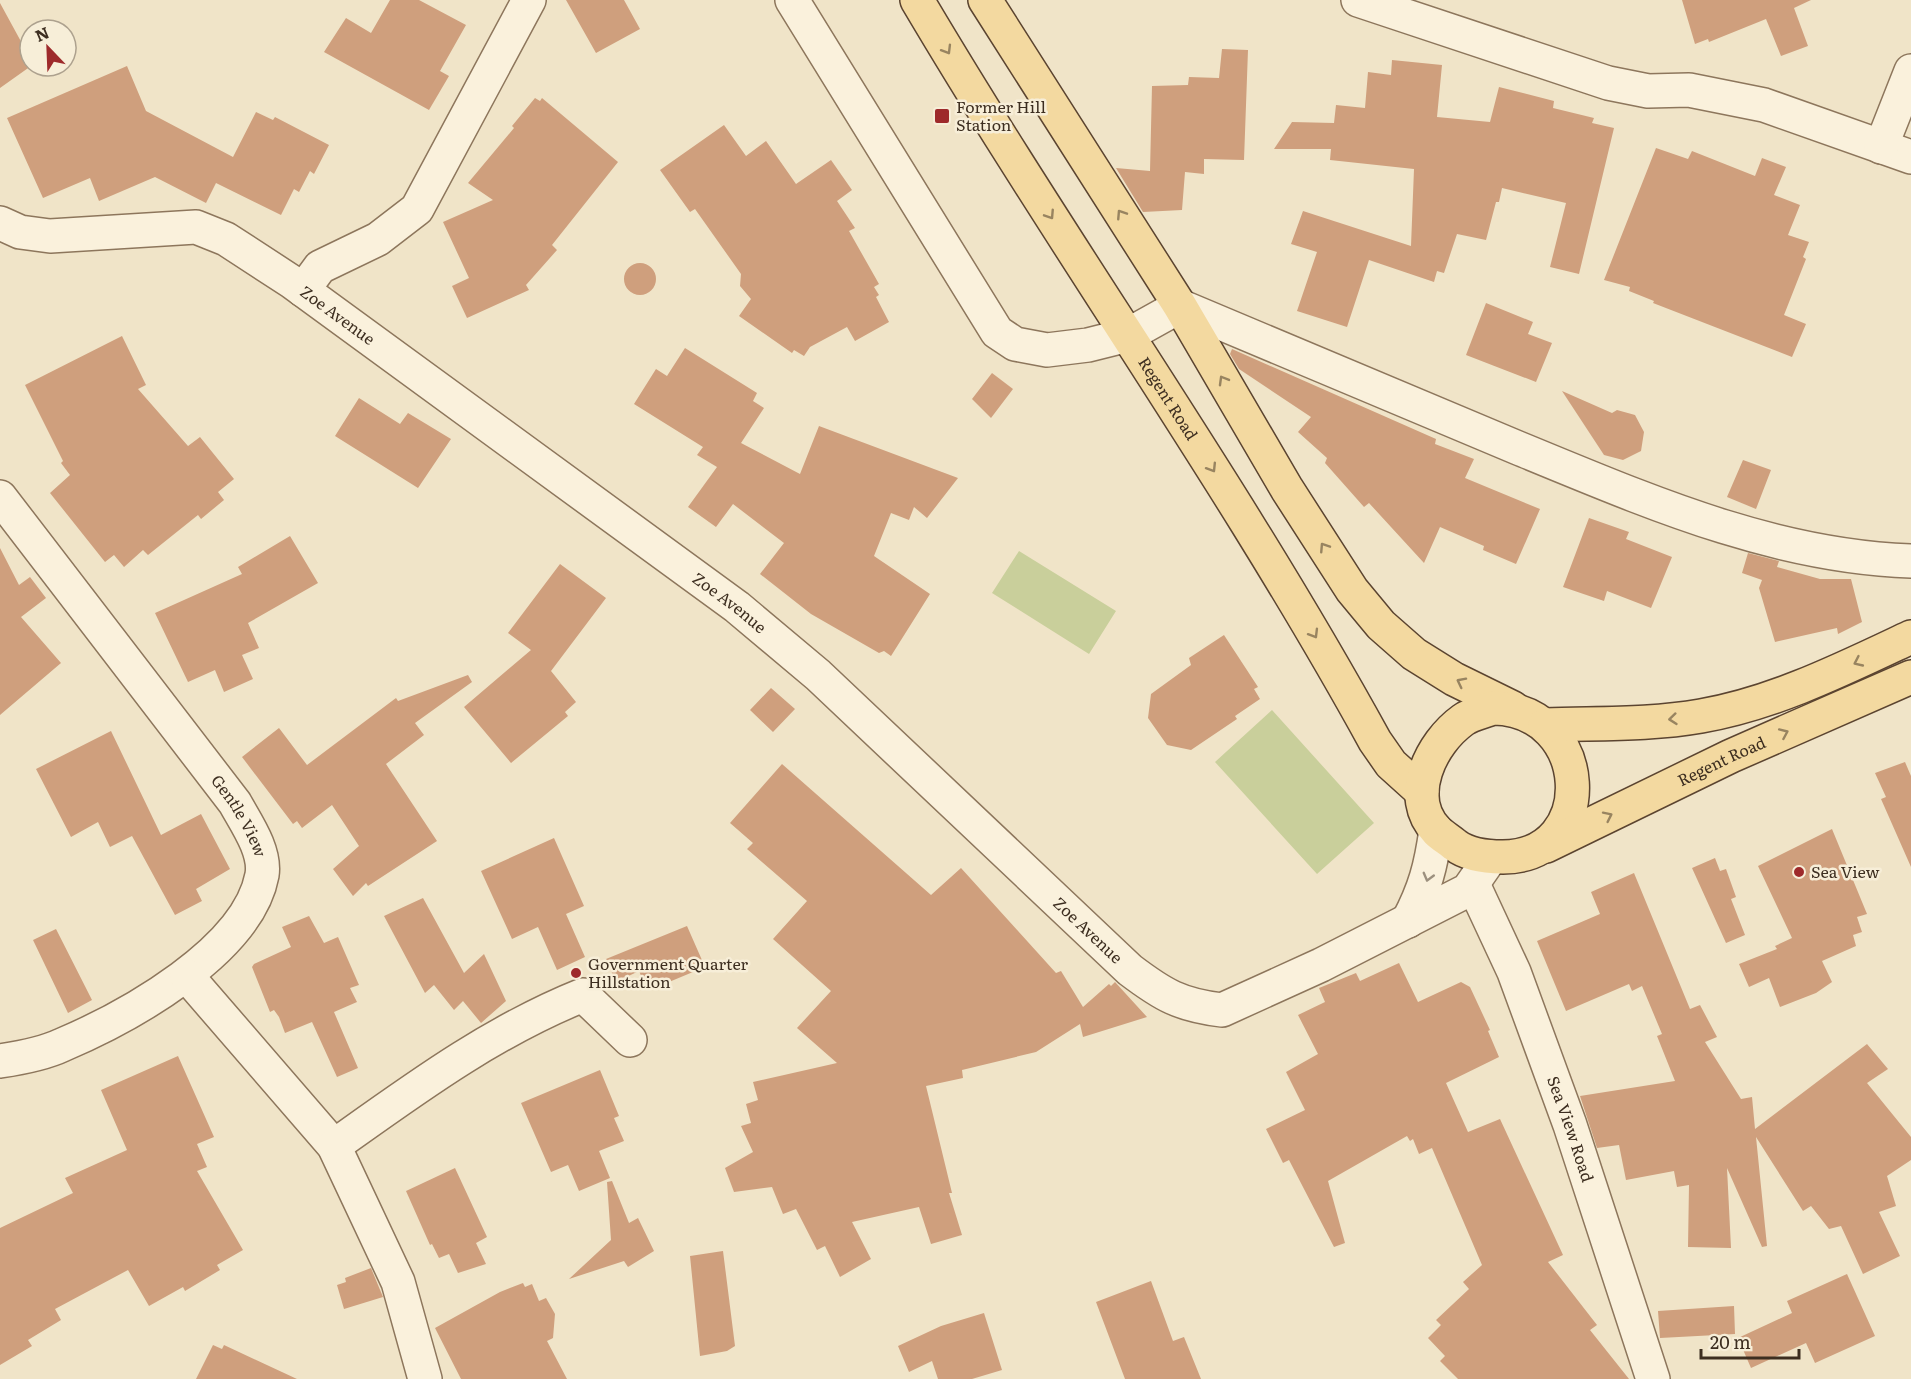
<svg xmlns="http://www.w3.org/2000/svg" width="1911" height="1379" font-family="Literata,serif">
	<style>
		.green { fill: #c9cf9b }
		.building { fill: #cf9f7d }
		.lines { fill: none; stroke-linecap: round; stroke-linejoin: round }
		.minor-casing { stroke: #8d765c; stroke-width: 36 }
		.primary-casing { stroke: #5b4430; stroke-width: 36 }
		.minor { stroke: #faf1dc; stroke-width: 33 }
		.primary { stroke: #f3d9a0; stroke-width: 33 }
		.oneway { stroke: #988460 }
		.oneway2 { stroke: #9c907e }
		.poi-dot { fill: #9e2a2b; stroke: #f7eed8; stroke-width: 2 }
		.labels { text-anchor: middle; stroke-width: 5; stroke-linejoin: round; paint-order: stroke }
		.poi-label { font-size: 16px; fill: #3d2e20; stroke: #f7eed8; text-anchor: start }
		.street-label { font-size: 16px; fill: #3d2e20; stroke: #f7eed8 }
	</style>
	<rect width="100%" height="100%" fill="#f0e4c8"/>
	<!-- green -->
	<path class="green" d="M1019,551L1116,611L1089,654L992,593Z
		M1272,710L1374,823L1317,874L1215,762Z"/>
	<!-- building -->
	<path class="building" d="M390,0H419L466,25L440,71L449,76L429,110L324,52L346,18L371,33Z
		M566,0H624L640,29L596,53Z
		M1682,0H1811L1794,8L1808,46L1781,56L1766,19L1709,42L1708,39L1695,44Z
		M0,3L30,58L31,66L0,88Z
		M1222,49L1248,50L1244,160L1204,159V174L1185,172L1182,210L1143,212L1116,168L1150,171L1152,86L1188,85L1189,77L1219,78Z
		M1392,60L1442,65L1437,117L1490,122L1499,87L1554,101L1553,108L1594,118L1592,123L1614,128L1579,274L1550,267L1566,203L1502,188L1499,202H1496L1486,240L1457,234L1444,273L1437,271L1434,282L1369,260L1347,327L1297,311L1317,252L1291,244L1303,211L1411,246L1414,169L1330,160L1331,149H1274L1292,122L1334,123L1336,105L1365,108L1368,72L1391,75Z
		M127,66L146,111L233,157L256,112L273,120L275,117L329,145L314,174L310,171L299,192L294,189L281,215L216,183L206,203L155,177L99,201L90,178L43,198L7,118Z
		M535,98L540,101L542,98L618,162L552,245L557,250L526,285L529,290L467,318L452,286L469,278L443,222L493,200L468,183L514,128L512,126Z
		M724,125L746,156L766,141L796,184L831,160L852,190L837,201L855,228L849,231L879,284L874,287L879,295L876,297L889,322L855,341L847,327L810,347L804,356L794,350L792,353L739,316L751,299L740,286L741,274L695,209L690,212L660,170Z
		M1656,148L1688,159L1692,151L1755,176L1762,158L1786,167L1774,195L1800,205L1788,235L1809,242L1803,257L1806,259L1784,315L1806,324L1792,357L1653,303L1654,301L1629,291L1630,287L1604,280Z
		M624 279a16 16 0 1 1 32 0a16 16 0 1 1-32 0Z
		M1486,303L1533,322L1528,334L1552,343L1536,382L1466,355Z
		M122,336L146,385L138,389L188,446L200,437L234,479L218,492L224,500L201,519L198,515L148,555L143,550L124,567L114,555L105,562L50,493L70,475L61,463L63,461L25,385Z
		M685,348L757,393L753,401L764,408L741,443L800,474L819,426L958,478L927,518L914,507L909,520L891,513L874,556L930,594L891,656L884,651L879,653L811,614L760,574L784,543L733,504L716,527L688,507L717,467L697,455L703,447L634,404L656,369L667,376Z
		M1232,349L1436,439L1435,444L1474,459L1465,478L1540,509L1516,564L1483,550L1484,546L1440,527L1424,563L1369,503L1364,507L1325,463L1327,458L1298,432L1311,417L1239,369L1230,354Z
		M992,373L1013,389L991,418L972,399Z
		M1562,391L1612,413L1617,410L1635,415L1644,432L1641,451L1623,460L1604,455Z
		M359,398L400,424L408,413L451,439L418,488L335,436Z
		M1743,460L1771,470L1756,509L1727,497Z
		M1589,518L1629,532L1626,539L1672,557L1651,608L1607,591L1604,601L1563,587Z
		M290,536L318,583L248,623L259,648L242,655L253,679L224,692L215,670L188,682L155,613L242,574L238,567Z
		M0,548L19,585L30,577L46,598L21,617L61,663L0,715Z
		M1748,553L1779,561L1777,567L1820,579H1851L1862,622L1838,634L1837,628L1775,642L1759,588L1762,580L1742,573Z
		M560,564L606,598L551,671L576,702L565,712L568,716L511,763L464,707L531,650L508,633Z
		M1224,635L1258,687L1254,689L1260,699L1235,716L1237,719L1191,750L1167,745L1148,718L1151,694L1191,665L1189,658Z
		M468,675L472,682L415,723L424,735L386,764L437,841L368,886L366,883L353,896L333,869L359,846L332,805L302,828L297,821L293,824L242,757L279,728L307,765L396,698L398,701Z
		M771,688L795,709L773,732L750,710Z
		M111,731L161,835L201,814L230,869L196,889L202,901L175,915L132,836L110,847L98,822L71,837L36,769Z
		M1905,762L1911,776V867L1881,799L1886,797L1875,773Z
		M782,764L931,895L961,868L1056,973L1061,971L1083,1007L1109,984L1111,986L1115,982L1147,1017L1083,1037L1080,1024L1036,1052L962,1070L963,1078L926,1086L952,1193H949L962,1235L931,1244L919,1207L852,1222L871,1259L840,1277L825,1246L817,1250L796,1209L783,1214L772,1187L734,1192L725,1168L753,1152L741,1126L751,1123L746,1104L758,1100L753,1082L837,1063L797,1028L831,991L773,939L807,901L747,849L753,843L730,823Z
		M1832,829L1867,914L1857,917L1862,932L1853,935L1856,946L1822,961L1832,982L1816,993L1780,1007L1769,978L1749,987L1739,964L1777,949L1775,946L1792,938L1758,866Z
		M554,838L584,906L566,914L585,957L557,970L538,927L512,939L481,871Z
		M1715,858L1720,871L1726,869L1736,897L1731,899L1745,935L1726,943L1692,868Z
		M1634,873L1690,1009L1700,1005L1717,1037L1705,1042L1741,1099L1752,1097L1755,1129L1867,1044L1888,1069L1867,1083L1911,1137V1160L1887,1176L1896,1206L1879,1212L1900,1256L1863,1274L1841,1226L1829,1229L1811,1206L1803,1211L1756,1137L1767,1246L1762,1247L1727,1168L1731,1248L1688,1247L1689,1185L1677,1187L1674,1171L1626,1180L1619,1145L1597,1148L1580,1096L1675,1081L1657,1036L1662,1034L1642,986L1632,991L1629,984L1566,1011L1537,941L1600,914L1591,892Z
		M423,898L464,973L484,954L506,1001L481,1023L463,1001L454,1010L434,985L425,993L384,916Z
		M309,916L324,943L338,937L359,985L350,988L357,1002L334,1012L358,1068L337,1077L312,1022L285,1033L279,1017L274,1010L270,1012L252,967L254,964L291,947L282,927Z
		M687,926L705,967L669,982L668,978L646,987L639,971L616,982L606,959Z
		M56,929L92,1000L68,1013L33,940Z
		M1399,963L1418,1002L1461,982L1470,987L1490,1030L1488,1031L1499,1057L1446,1083L1468,1132L1500,1119L1563,1255L1548,1262L1597,1325L1590,1330L1629,1379H1458L1440,1361L1445,1356L1428,1338L1441,1325L1436,1320L1469,1289L1463,1282L1482,1265L1432,1148L1419,1154L1413,1139L1410,1141L1407,1136L1328,1181L1345,1243L1334,1247L1289,1160L1283,1163L1266,1129L1305,1110L1286,1072L1318,1054L1298,1015L1325,1002L1319,988L1356,973L1360,981Z
		M178,1056L214,1137L197,1144L207,1167L197,1171L243,1250L217,1265L220,1270L185,1291L183,1287L149,1306L128,1270L55,1309L61,1320L28,1340L32,1346L0,1365V1228L73,1193L65,1178L127,1150L101,1090Z
		M600,1070L619,1116L614,1118L624,1141L599,1151L610,1178L579,1191L568,1165L551,1172L521,1103Z
		M455,1168L487,1237L476,1243L486,1264L458,1273L449,1254L439,1258L432,1244L430,1245L406,1191Z
		M612,1181L629,1223L638,1218L654,1251L628,1267L624,1261L569,1279L611,1240L607,1182Z
		M723,1251L735,1346L727,1351L700,1356L690,1256Z
		M371,1268L383,1297L344,1309L337,1285L346,1282L345,1278Z
		M1847,1274L1875,1336L1815,1363L1806,1343L1751,1368L1738,1338L1792,1313L1787,1301Z
		M1151,1281L1173,1341L1184,1337L1201,1379H1125L1096,1302Z
		M523,1283L525,1287L532,1284L539,1301L546,1298L555,1314L553,1338L547,1341L567,1379H461L435,1328L500,1292Z
		M1734,1306L1735,1334L1660,1338L1658,1311Z
		M984,1313L1002,1370L972,1379H938L932,1361L909,1372L898,1346L941,1326Z
		M213,1345L222,1349L224,1345L297,1379H196Z"/>
	<g class="lines">
		<!-- minor casing -->
		<g class="minor-casing">
			<g id="minor">
				<path d="M792,0L997,332L1015,344L1047,350L1088,345L1128,335L1180,306C1292,354 1405,401 1518,448C1645,500 1771,556 1911,561"/>
				<path d="M1358,0L1608,83L1648,91L1689,90L1764,105L1911,157"/>
				<path d="M1881,147L1911,71"/>
				<path id="s1" d="M0,223L20,232L50,236L196,227L226,239L292,282L737,607L818,675L1130,970C1163,995 1180,1005 1222,1010L1321,965L1468,890L1491,857"/>
				<path d="M303,290L320,267L378,239L417,209L529,0"/>
				<path id="s2" d="M0,497L235,803C246,823 266,851 262,875C248,951 128,1017 62,1045C43,1054 20,1058 0,1061"/>
				<path id="s3" d="M1473,884L1514,972L1570,1125L1653,1379"/>
				<path d="M1408,921C1425,889 1431,866 1436,830"/>
				<path d="M187,976L334,1146L398,1282L425,1379"/>
				<path d="M334,1146C414,1089 491,1032 583,995L630,1040"/>
			</g>
		</g>
		<!-- primary casing -->
		<g class="primary-casing">
			<g id="primary">
				<path id="s4" d="M917,0C1065,250 1235,486 1375,741L1391,764L1422,792"/>
				<path d="M985,0L1180,306L1287,489L1352,590L1381,625L1414,654L1454,679L1513,708"/>
				<path d="M1493,708C1593,709 1601,856 1503,857C1486,857 1468,855 1455,845C1449,840 1442,836 1437,831C1404,797 1431,743 1463,720C1471,714 1483,712 1493,708Z"/>
				<path d="M1545,725C1597,723 1650,725 1701,716C1775,703 1843,669 1911,637"/>
				<path id="s5" d="M1546,846L1731,756L1911,677"/>
			</g>
		</g>
		<!-- minor -->
		<use href="#minor" class="minor"/>
		<!-- primary -->
		<use href="#primary" class="primary"/>
	</g>
	<!-- one-way arrows -->
	<defs><path id="oneway-chevron" d="M-2-3.5L2.5 0L-2 3.5" fill="none" stroke-width="1.6" stroke-linecap="round" stroke-linejoin="round" transform="scale(1.5)"/></defs>
	<g class="oneway">
		<use href="#oneway-chevron" transform="translate(947 50) rotate(59)"/>
		<use href="#oneway-chevron" transform="translate(1121 214) rotate(-123)"/>
		<use href="#oneway-chevron" transform="translate(1050 215) rotate(57)"/>
		<use href="#oneway-chevron" transform="translate(1223 380) rotate(-120)"/>
		<use href="#oneway-chevron" transform="translate(1212 468) rotate(58)"/>
		<use href="#oneway-chevron" transform="translate(1324 547) rotate(-123)"/>
		<use href="#oneway-chevron" transform="translate(1314 634) rotate(59)"/>
		<use href="#oneway-chevron" transform="translate(1858 662) rotate(155)"/>
		<use href="#oneway-chevron" transform="translate(1461 682) rotate(-153)"/>
		<use href="#oneway-chevron" transform="translate(1673 719) rotate(174)"/>
		<use href="#oneway-chevron" transform="translate(1784 733) rotate(-24)"/>
		<use href="#oneway-chevron" transform="translate(1608 816) rotate(-26)"/>
	</g>
	<use class="oneway2" href="#oneway-chevron" transform="translate(1428 877) rotate(105)"/>
	<!-- markers -->
	<g class="poi-dot">
		<rect x="934" y="108" width="16" height="16" rx="3"/>
		<circle cx="1799" cy="872" r="6"/>
		<circle cx="576" cy="973" r="6"/>
	</g>
	<g class="labels">
		<!-- poi labels -->
		<g class="poi-label">
			<text x="956" y="113">Former Hill<tspan x="956" dy="18">Station</tspan></text>
			<text x="1811" y="878">Sea View</text>
			<text x="588" y="970">Government Quarter<tspan x="588" dy="18">Hillstation</tspan></text>
		</g>
		<!-- street labels -->
		<g class="street-label">
			<text dy="6" stroke="none"><textPath href="#s1" startOffset="366">Zoe Avenue</textPath></text>
			<text dy="6" stroke="none"><textPath href="#s4" startOffset="471">Regent Road</textPath></text>
			<text dy="6" stroke="none"><textPath href="#s1" startOffset="852">Zoe Avenue</textPath></text>
			<text dy="6" stroke="none"><textPath href="#s5" startOffset="195">Regent Road</textPath></text>
			<text dy="6" stroke="none"><textPath href="#s2" startOffset="399">Gentle View</textPath></text>
			<text dy="6" stroke="none"><textPath href="#s1" startOffset="1338">Zoe Avenue</textPath></text>
			<text dy="6" stroke="none"><textPath href="#s3" startOffset="264">Sea View Road</textPath></text>
		</g>
	</g>
	<!-- north arrow -->
	<g transform="translate(48 48) rotate(337)"><circle r="28" fill="#f7eed8" stroke="#ada18e" stroke-width="1.5"/>
	<path d="M0-4.5L10 22L0 15L-10 22Z" fill="#9e2a2b"/>
	<text y="-9" font-size="16" font-weight="bold" text-anchor="middle" fill="#3d2e20">N</text>
	</g>
	<!-- scale -->
	<path d="M1701 1349v9h98v-9" fill="none" stroke="#3d2e20" stroke-width="3"/>
	<text x="1710" y="1349" font-size="18" fill="#3d2e20" stroke="#f7eed8" stroke-width="4.5" paint-order="stroke">20 m</text>
</svg>
